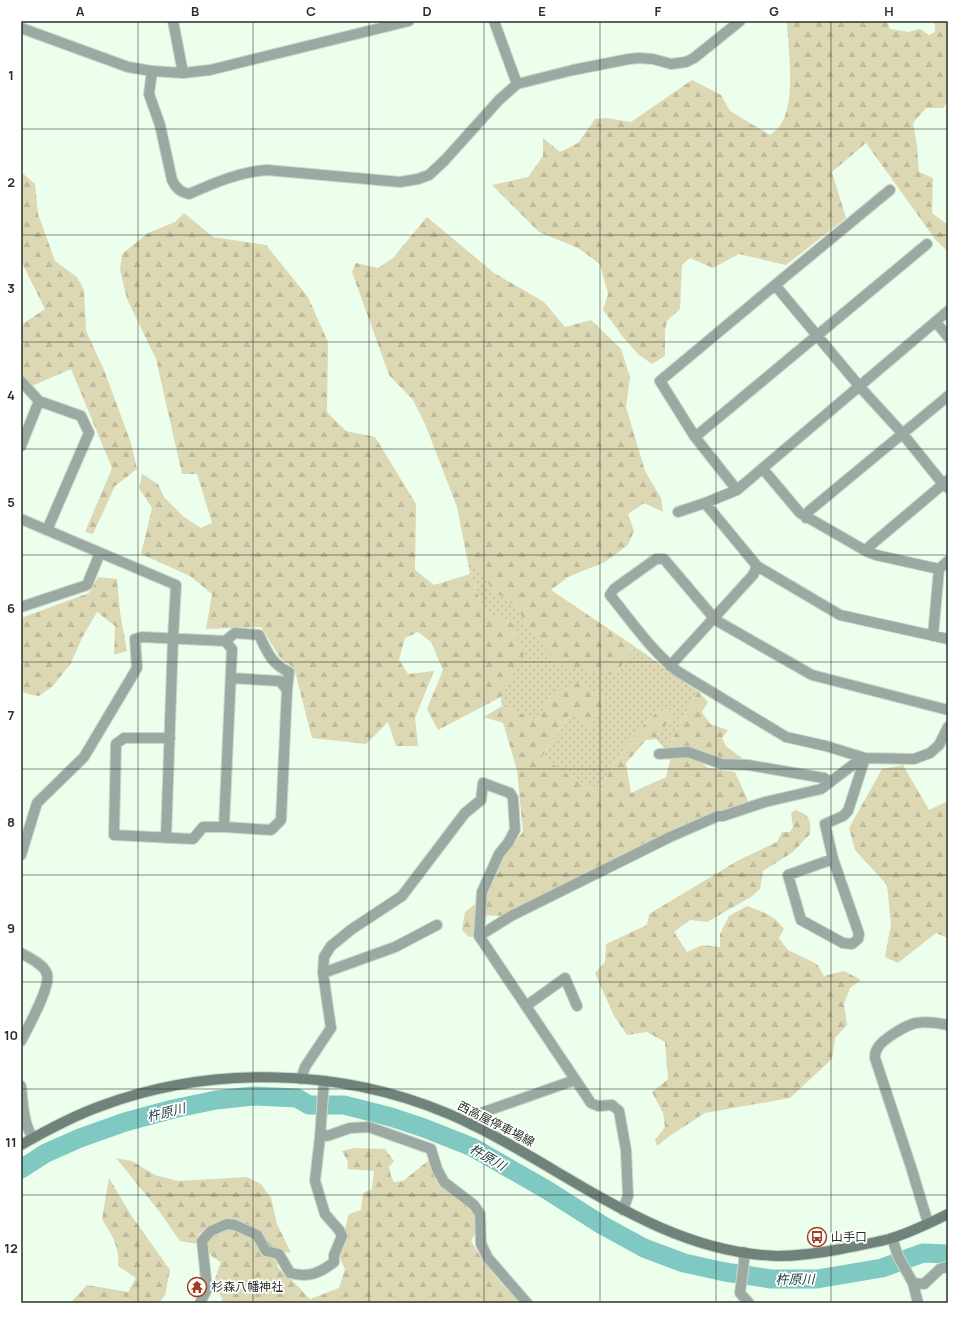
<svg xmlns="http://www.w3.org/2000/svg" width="969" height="1324" font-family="Manrope,'Noto Sans JP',sans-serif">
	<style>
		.grass { fill: url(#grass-dots) }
		.forest { fill: url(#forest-firs) }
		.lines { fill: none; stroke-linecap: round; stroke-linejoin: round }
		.river { stroke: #80c9c3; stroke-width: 19 }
		.minor-casing { stroke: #c9d9c9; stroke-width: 12 }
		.tertiary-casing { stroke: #c9d9c9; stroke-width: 12 }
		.secondary-casing { stroke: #c9d9c9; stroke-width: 12 }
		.minor { stroke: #9ca9a3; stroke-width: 10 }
		.tertiary { stroke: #9ca9a3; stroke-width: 10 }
		.secondary { stroke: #70837b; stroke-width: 10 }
		.grid { fill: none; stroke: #283128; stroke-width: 1; stroke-opacity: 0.55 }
		.labels { text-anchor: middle; stroke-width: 3.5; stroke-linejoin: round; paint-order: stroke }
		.street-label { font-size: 12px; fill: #283128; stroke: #fff }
		.poi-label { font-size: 12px; fill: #283128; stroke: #fff; text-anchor: start }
		.water-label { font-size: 13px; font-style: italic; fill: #1e423f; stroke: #fff }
		.neatline { fill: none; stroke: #283128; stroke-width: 1.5 }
		.grid-label { font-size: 13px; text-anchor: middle; font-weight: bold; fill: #283128 }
	</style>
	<defs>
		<pattern id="grass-dots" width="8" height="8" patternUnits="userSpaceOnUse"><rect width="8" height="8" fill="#ddd8b4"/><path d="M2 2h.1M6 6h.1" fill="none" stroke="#beba9b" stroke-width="1.8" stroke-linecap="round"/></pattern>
		<pattern id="forest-firs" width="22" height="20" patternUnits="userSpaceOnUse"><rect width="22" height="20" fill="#ddd8b4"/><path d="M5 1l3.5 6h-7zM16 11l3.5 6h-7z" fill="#beba9b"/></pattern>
	</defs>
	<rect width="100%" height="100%" fill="#ecfeec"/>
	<!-- grass -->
	<path class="grass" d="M466,553L493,590L517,608L530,631L616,675L634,646L698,691L670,743L674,748L666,750L656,739L676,709L657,712L635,734L616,761L596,793L542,757L570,714L552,694L537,720L502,706L501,697L523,654L512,623L485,612L470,574Z"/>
	<!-- forest -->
	<path class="forest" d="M787,21H887L890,29L908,32L920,29L929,35L935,32V26L933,21H948V101L943,108H926L913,123L917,146L919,172L933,178L932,213L948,225V252L935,239L866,143L832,172L846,218L786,265L739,254L713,268L690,258L682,265L680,309L667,321L665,331V356L652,364L638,354L623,337L603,310L608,294L600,264L578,248L539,232L492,185L528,177L543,156V138L560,152L578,143L595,119L607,118L631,122L692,80L721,95L730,111L770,135C773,132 777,130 779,127C797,104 788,49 787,21Z
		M21,172L35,184L38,214L55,261L77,277L84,290L86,331L104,370L131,443L137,469L115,486L93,534L85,532L112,468L71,369L32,386L21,372V325L45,309L21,261Z
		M184,213L213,237L266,245L308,297L328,342L327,412L346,431L375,437L416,504L415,570L434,585L470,574L485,612L512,623L524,654L501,697L438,730L427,709L443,670L431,642L418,632L405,638L399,660L408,674L434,671L415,718L418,746H396L388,722L366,744L312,738L294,668L281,659L261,627L206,629L212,594L190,576L141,554L152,508L139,488L142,474L158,484L164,497L184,517L201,528L212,523L197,474H182L156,359L127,299L120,270L122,254L148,233L175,222Z
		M427,217L494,273L544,302L565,327L591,320L621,349L630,377L626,407L645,471L661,498L663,512L644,503L628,514L634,531L628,545L605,562L568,577L551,590L634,646L616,675L559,665L530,631L517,608L493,590L466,553L457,507L425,424L413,400L389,375L352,272L356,263L378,268L393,258Z
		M98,577L117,579L120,612L127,651L114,655L115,626L97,612L82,638L71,663L53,686L39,696L28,694L21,691V618L89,593Z
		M580,682L607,699L590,727L570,714L542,757L596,793L616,761L635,734L657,712L677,709L656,739L646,740L626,763L631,793L666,777L671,757L693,756L708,768L735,772L750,805L504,916L479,915L478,936L469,937L462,930L465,912L487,895L504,854L523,832L517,770L503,723L484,717L502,706L537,720L552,694Z
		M698,691L708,702L702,712L710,724L728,730L722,738L726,746L743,759L737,760L715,758L688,747L674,748L670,743Z
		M903,765L929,810L948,801V938L936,933L898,963L885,957L891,924L887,885L855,850L849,828L882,769Z
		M795,810C810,815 811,819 810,834L793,852L763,871L760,889L751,897L707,922L690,920L674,932L687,952L702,945L720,947V934L729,916L747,906C763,912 774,915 784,929L779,938L788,950L817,964L824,976L844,971L861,980L850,988L844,1004L847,1025L835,1038L832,1059L790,1098L705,1113L671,1135L657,1146L655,1140L665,1127L663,1113L652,1092L668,1079L665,1042L647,1032L627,1035L614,1016L595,973L605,962L606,944L647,925L649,914L739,860L777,842L782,832H790L793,827L791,813Z
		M354,1148L385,1149L394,1161L389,1167L391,1176L394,1182L403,1181L429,1160L438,1184L469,1208L476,1218L475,1234L471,1241L480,1256L496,1277L520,1303H221L222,1298L213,1284L221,1262C210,1256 209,1255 207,1243L222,1230L239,1229L256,1237L276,1258L278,1268L290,1278L310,1299L339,1288L345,1269L338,1254L349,1214L361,1210L363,1193L372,1189L374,1171L347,1169L348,1162L342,1151Z
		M116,1158L132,1161L155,1175L178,1181L247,1177L261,1184L271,1198L277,1224L291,1253L268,1249L238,1223L209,1228L199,1234L197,1244L180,1241L159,1211Z
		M109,1178L131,1215L170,1270L165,1295L159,1303H73V1300L87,1285L128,1292L136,1278L118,1266C120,1246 112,1236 102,1219Z"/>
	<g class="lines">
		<!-- river -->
		<path class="river" d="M21,1169L46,1153L80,1138L125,1122L173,1109L216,1100L253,1096L297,1098L309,1105H344L391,1117L424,1128L472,1147L547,1190L602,1225L644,1248L684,1263L725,1272L771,1279H817L882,1268L923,1253L948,1254"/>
		<!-- minor casing -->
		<g class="minor-casing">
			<path id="minor" d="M173,21L183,73
				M494,21L517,84
				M152,71L149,94L160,125L172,180C176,188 180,192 189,194C214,183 239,172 267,170L400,182L418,179L429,175L445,160L499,100L517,84L573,70L629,59L639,58L653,59L671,64L686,62L694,58L740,21
				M775,285L890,190
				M936,322L948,337
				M21,381L39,401L81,416L89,433L47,530
				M695,437L927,244
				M21,446L39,401
				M763,469L800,513L866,551L876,555L939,569L948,561
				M737,490L695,437L660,381L775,285L860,387L902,433L943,484L948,488
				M705,503L757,566L840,615L948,639
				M678,512L705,503L737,490L948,311
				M806,518L809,511L948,396
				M866,551L871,545L948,480
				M21,607L87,585L100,553
				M933,636L939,569
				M225,641L235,633L259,635C267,651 271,664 289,672L287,690
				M670,666L753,575L757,566
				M948,710L812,675L719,622L714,618L664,559H656L614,589L610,595C631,621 651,650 677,671L786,737L826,746L865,758L914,759L930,753L939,745L948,727
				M170,738H124L116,744L114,835L193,839L203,827H224L271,830L281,820L287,690L280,681L231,678
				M659,754L688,752L722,764L748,765L824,778L830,782
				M166,838L173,638
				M21,855L37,803L84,757L137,668L135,639L142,637L225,641L232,649L224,827
				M833,859L788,875L801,920L843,943L852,944L858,939L859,934L833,859L825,824L843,816L848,811L865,758
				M479,936L511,916L670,837L718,816H723L765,802L821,789L854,764L865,758
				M21,953C29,958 44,964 47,974C51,987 27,1029 21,1041
				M323,973L395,947L437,925
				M526,1006L565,978L577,1006
				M301,1079L305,1067L331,1028L323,973L324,957L331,946L352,929L402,896L465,813L481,800L483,783L510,793L513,798L515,830L508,843L499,854L482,892L479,936L591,1103L598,1106L612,1105L619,1111L626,1150L628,1196L623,1210
				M324,1081L320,1137L330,1135L350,1128L369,1127L431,1149L437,1169L444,1182L474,1205L480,1214L481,1244L488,1258L527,1303
				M21,1086C23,1103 23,1123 33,1138
				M472,1125L481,1113L575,1080
				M928,1223L911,1167L875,1058C875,1055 875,1052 877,1049C881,1040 906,1025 916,1023C927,1021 937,1023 948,1025
				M892,1238L898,1256L913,1283L918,1303
				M744,1252V1262L740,1293L749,1303
				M913,1283L924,1284L940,1269L946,1267L948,1268
				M200,1303L207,1289L202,1241L211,1231L227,1224L235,1225L257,1235L266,1251L279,1254L290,1273C309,1278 320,1273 334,1262V1255L342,1236L339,1230L325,1214L315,1181L320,1137"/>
		</g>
		<!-- tertiary casing -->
		<g class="tertiary-casing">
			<path id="tertiary" d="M21,28L128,67L152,71L183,73L210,70L409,21
				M21,519L176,585L173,638"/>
		</g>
		<!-- secondary casing -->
		<g class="secondary-casing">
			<path id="secondary" d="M21,1145C47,1130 73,1116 101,1106C211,1065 341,1068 449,1114C558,1161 653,1252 777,1256C798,1256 820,1253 841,1249C857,1246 873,1243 889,1239C909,1233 930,1223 948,1214"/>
		</g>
		<!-- minor -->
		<use href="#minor" class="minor"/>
		<!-- tertiary -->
		<use href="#tertiary" class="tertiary"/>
		<!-- secondary -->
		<use href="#secondary" class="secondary"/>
	</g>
	<!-- grid -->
	<path class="grid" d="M138,21V1303M253,21V1303M369,21V1303M484,21V1303M600,21V1303M716,21V1303M831,21V1303M21,129H948M21,235H948M21,342H948M21,449H948M21,555H948M21,662H948M21,769H948M21,875H948M21,982H948M21,1089H948M21,1195H948"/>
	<!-- icons -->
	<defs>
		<g id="bus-ring" transform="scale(1)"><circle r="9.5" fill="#fff" stroke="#a53c21" stroke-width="1.5"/><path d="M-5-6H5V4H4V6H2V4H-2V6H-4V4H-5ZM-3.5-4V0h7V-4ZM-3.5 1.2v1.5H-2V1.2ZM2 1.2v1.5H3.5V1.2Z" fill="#a53c21"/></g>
		<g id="temple-ring" transform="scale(1)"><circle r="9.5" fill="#fff" stroke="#a53c21" stroke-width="1.5"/><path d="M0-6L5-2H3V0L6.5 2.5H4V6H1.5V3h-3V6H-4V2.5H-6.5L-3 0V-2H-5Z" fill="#a53c21"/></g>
	</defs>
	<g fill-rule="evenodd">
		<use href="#bus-ring" x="817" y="1237"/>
		<use href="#temple-ring" x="197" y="1287"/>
	</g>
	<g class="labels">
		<!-- street labels -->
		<g class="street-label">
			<text transform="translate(496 1124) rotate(27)" y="4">西高屋停車場線</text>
		</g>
		<!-- poi labels -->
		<g class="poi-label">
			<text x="831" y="1241">山手口</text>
			<text x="211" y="1291">杉森八幡神社</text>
		</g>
		<!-- water labels -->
		<g class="water-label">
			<text transform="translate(166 1112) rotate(-14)" y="5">杵原川</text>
			<text transform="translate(488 1157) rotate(30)" y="5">杵原川</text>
			<text transform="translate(795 1279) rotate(-1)" y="5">杵原川</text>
		</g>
	</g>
	<!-- border -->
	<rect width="969" height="1324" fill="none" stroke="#ffffff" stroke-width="44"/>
	<rect x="22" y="22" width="925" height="1280" class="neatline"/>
	<g class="grid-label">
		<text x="80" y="16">A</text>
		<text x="195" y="16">B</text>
		<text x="311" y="16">C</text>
		<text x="427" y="16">D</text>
		<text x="542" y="16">E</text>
		<text x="658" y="16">F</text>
		<text x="774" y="16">G</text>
		<text x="889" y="16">H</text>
		<text x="11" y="80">1</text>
		<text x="11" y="187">2</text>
		<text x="11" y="293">3</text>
		<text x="11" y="400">4</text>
		<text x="11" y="507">5</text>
		<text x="11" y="613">6</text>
		<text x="11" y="720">7</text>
		<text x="11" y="827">8</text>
		<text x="11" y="933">9</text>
		<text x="11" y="1040">10</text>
		<text x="11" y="1147">11</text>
		<text x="11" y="1253">12</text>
	</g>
</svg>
